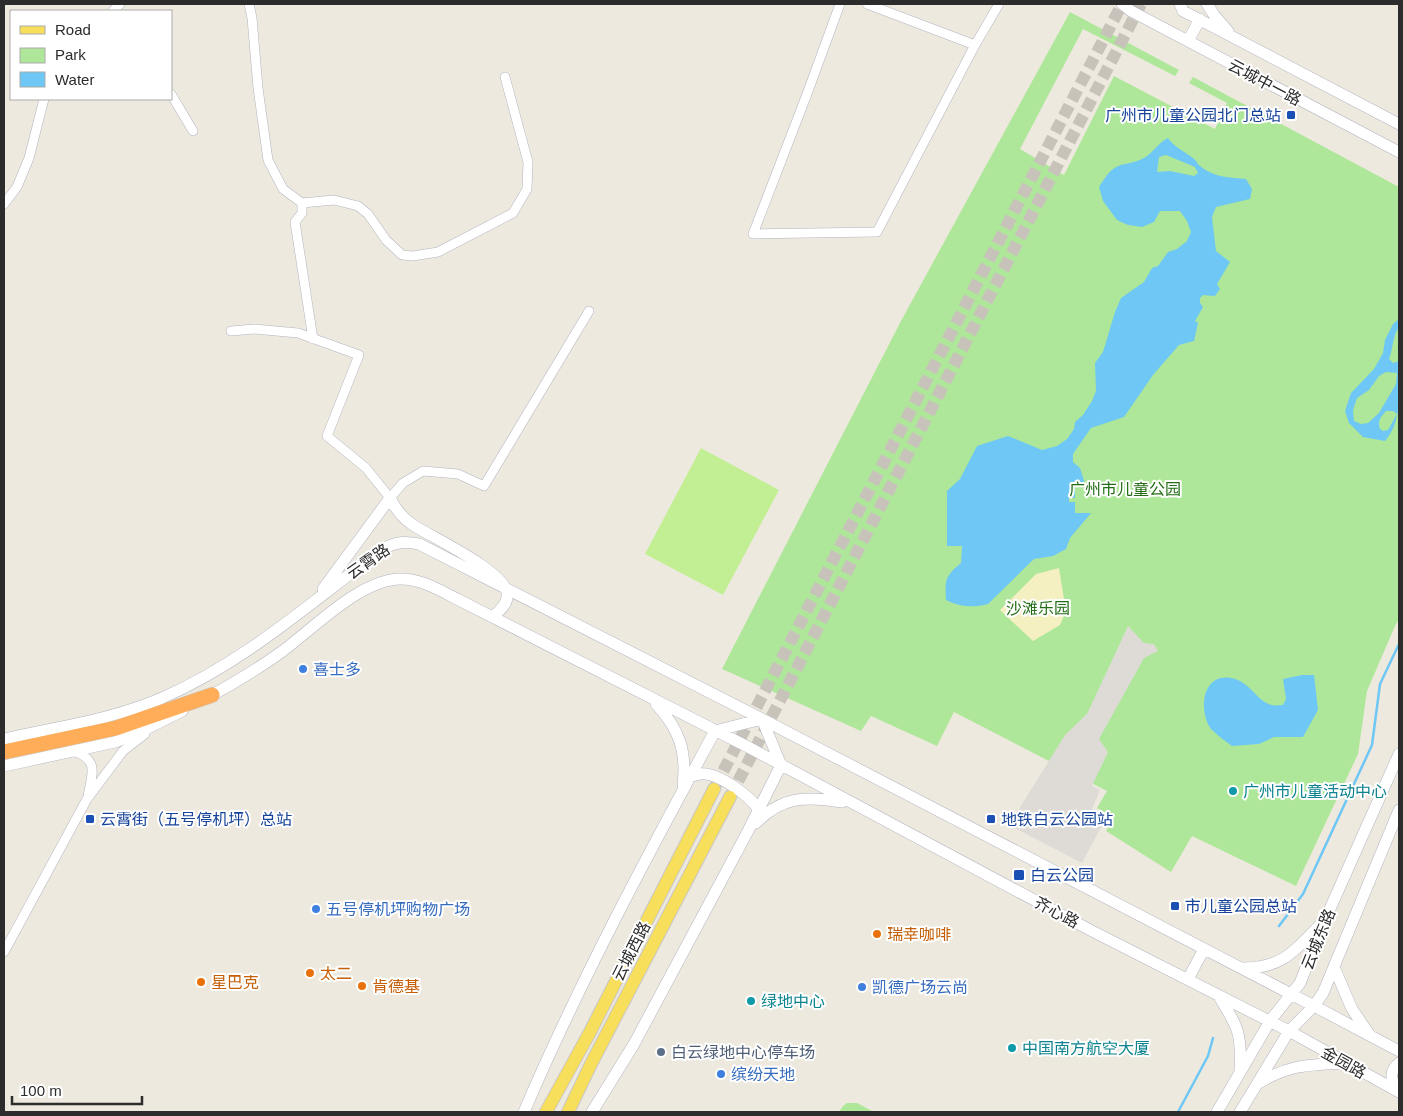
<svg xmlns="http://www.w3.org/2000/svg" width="1403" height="1116" font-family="Arial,'Noto Sans SC',sans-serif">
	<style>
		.green { fill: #aee799 }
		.sand { fill: #f4f0c1 }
		.pitch { fill: #c2ef94 }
		.plaza { fill: #dedbd6 }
		.water { fill: #6ec7f4; fill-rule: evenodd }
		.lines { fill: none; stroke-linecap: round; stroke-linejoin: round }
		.stream { stroke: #6ec7f4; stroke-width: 2.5 }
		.primary-tunnel { stroke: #c7c3ba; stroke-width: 12; stroke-dasharray: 12 6; stroke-linecap: butt }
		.street-casing { stroke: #b2b4c0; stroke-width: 10 }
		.secondary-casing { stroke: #b2b4c0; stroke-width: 12 }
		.primary-casing { stroke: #c8c8c8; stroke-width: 14 }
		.highway-casing { stroke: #c8c8c8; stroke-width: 16 }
		.street { stroke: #fff; stroke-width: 9 }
		.secondary { stroke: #fff; stroke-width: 11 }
		.primary { stroke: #f7de5b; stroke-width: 12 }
		.highway { stroke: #ffad59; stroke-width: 15 }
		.transit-dot { fill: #1a4fb4; stroke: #fff; stroke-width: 2 }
		.shop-dot { fill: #3f7fe0; stroke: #fff; stroke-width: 2 }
		.culture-dot { fill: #0f9aa8; stroke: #fff; stroke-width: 2 }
		.food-dot { fill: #e8710a; stroke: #fff; stroke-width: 2 }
		.service-dot { fill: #5c6f8a; stroke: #fff; stroke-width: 2 }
		.labels { text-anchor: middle; stroke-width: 4; stroke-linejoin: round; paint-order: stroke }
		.street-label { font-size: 16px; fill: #2c2c2c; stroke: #fff }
		.transit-label { font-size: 16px; fill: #164399; stroke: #fff; text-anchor: start }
		.park-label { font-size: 16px; fill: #236e17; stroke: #fff }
		.shop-label { font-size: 16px; fill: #366cbe; stroke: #fff; text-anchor: start }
		.culture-label { font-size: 16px; fill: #0d838f; stroke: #fff; text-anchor: start }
		.food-label { font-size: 16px; fill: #c56008; stroke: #fff; text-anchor: start }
		.service-label { font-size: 16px; fill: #4e5e75; stroke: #fff; text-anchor: start }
	</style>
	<rect width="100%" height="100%" fill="#eee9de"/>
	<!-- green -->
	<path class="green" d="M1070,12L1179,70L1175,76L1083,29L1020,149L1064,175L1114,76L1215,129L1227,103L1189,83L1193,77L1399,187V619L1395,626L1367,691L1358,754L1296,886L1192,836L1171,872L1106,831L1113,817L1097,808L1107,791L954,712L937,746L871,716L861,731L722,669L901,321Z
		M847,1103H857L874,1112H839L843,1106Z"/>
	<!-- sand -->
	<path class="sand" d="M1059,568L1066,611L1060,625L1033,641L1000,610L1036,574Z"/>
	<!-- pitch -->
	<path class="pitch" d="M701,448L779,490L723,595L645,554Z"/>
	<!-- plaza -->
	<path class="plaza" d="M1128,626L1144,643L1154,644L1158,651L1144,658L1099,739L1108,752L1092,786L1100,790L1092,809L1107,816L1082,863L1009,825L1065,735L1087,714Z"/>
	<!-- water -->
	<path class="water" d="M1168,138C1174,147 1184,151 1193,158C1196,160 1197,164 1200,166C1213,177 1230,178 1246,179L1252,189L1250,199L1216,207L1212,217L1216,251L1230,262L1217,284L1220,289L1215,296L1203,295L1200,298V303L1203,307L1195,321L1198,323L1194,341L1179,345L1153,375L1124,417L1091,428L1073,454V462L1080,468L1086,487H1075V498H1069V502H1075V513H1091L1070,538L1066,549L1053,556L1034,559L988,604C974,608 959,607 946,600C945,580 945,576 961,563L962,546H947V491L960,479L977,446L1008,436L1042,450L1057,446L1067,439L1074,429L1075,422L1083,415L1092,401L1096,391L1095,363L1103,352L1115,312L1121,298L1144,282L1152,268L1158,266L1168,252L1177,249L1187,241L1191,232L1187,221L1180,211H1160L1154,222L1142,227L1128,225L1117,220L1103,201L1099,187C1105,178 1110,168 1121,165C1129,163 1137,162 1144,158C1153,153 1158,143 1168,138ZM1166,155L1195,167L1198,173L1194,176L1170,171L1157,172L1159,157Z
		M1399,319V329L1397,330C1392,341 1393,349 1389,359L1393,363L1399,361C1399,389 1403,421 1385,441L1363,437L1349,423L1345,411L1351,393L1374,369L1383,353L1385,340L1393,324ZM1386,372L1397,373L1396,384L1379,413L1368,423L1361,424L1354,421L1353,410L1357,398L1369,390L1379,376ZM1386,411H1393L1397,414L1388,430L1383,431L1380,429C1377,421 1381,417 1386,411Z
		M1302,675H1314L1318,710L1303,737H1274L1259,744L1232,746C1225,741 1217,735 1211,729C1198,711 1202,673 1231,678C1250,681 1257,702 1272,705C1275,706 1280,705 1283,705L1286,699L1283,679Z"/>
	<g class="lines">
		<!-- stream -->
		<path class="stream" d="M1279,926L1303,894L1372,745L1380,684L1399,644
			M1178,1112L1208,1056L1213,1038"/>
		<!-- primary-tunnel -->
		<path class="primary-tunnel" d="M715,787L1122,4
			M730,797L1141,4"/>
		<!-- street casing -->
		<g class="street-casing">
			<path id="street" d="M249,4L252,18L258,88L268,160L283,189L302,203L334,200L358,206L368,214L386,240L402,255L413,256L438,252L513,213L527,189L528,162L505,77
				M840,4L807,94L753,234L877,232L975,45L999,4
				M867,4L975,45
				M113,11L120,4
				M171,94L193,131
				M302,203V213L295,222L313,339
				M4,204L17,187L29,158L44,99
				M231,331L254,329L298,333L359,355L327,436L366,468L390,498L403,483L423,471L458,474L484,486L589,311
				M72,751C100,759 92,774 88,796
				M4,952L87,799L123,751L145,734"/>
		</g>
		<!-- secondary casing -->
		<g class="secondary-casing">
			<path id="secondary" d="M1122,4L1131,11L1399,152
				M1180,4L1183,11L1399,124
				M1207,4L1214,15L1228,31
				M1188,41L1200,19
				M323,589L390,498C396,510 402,518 413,525C433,538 501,569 507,592C509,603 500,611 492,617
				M205,699C231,685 256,670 280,653C313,629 358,581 399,579C420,578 441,591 459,600L748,747L1092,931L1289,1031L1399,1092
				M656,704C679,729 687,750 683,785
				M4,739C57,727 111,720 162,698C245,662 311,602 383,549C396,542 404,541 419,544L762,719L1314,1006L1399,1051
				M4,766L115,742L134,735L182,711
				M690,777C695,775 700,773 706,774C722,776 750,796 758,809
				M756,823C782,796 807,796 842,802
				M1334,967L1352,1009L1369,1034
				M1244,968C1284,968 1296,949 1322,923
				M1188,979L1204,949
				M1218,995C1238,1027 1242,1033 1240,1071
				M1257,1084C1290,1064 1308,1065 1346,1063
				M1399,1090C1390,1082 1389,1071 1399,1063
				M524,1112C580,981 647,856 715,731L762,719
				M592,1112L634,1044L748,831L781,765L762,719
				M1217,1112L1270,1021L1300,983L1325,920L1399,754
				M1240,1112L1289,1031L1314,1006L1323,993L1399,810"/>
		</g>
		<!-- primary casing -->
		<g class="primary-casing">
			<path id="primary" d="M546,1112L590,1032L714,789
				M568,1112L591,1064L730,797"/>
		</g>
		<!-- highway casing -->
		<g class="highway-casing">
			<path id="highway" d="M4,752L116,728L212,695"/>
		</g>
		<!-- street -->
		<use href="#street" class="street"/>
		<!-- secondary -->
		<use href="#secondary" class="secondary"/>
		<!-- primary -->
		<use href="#primary" class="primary"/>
		<!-- highway -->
		<use href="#highway" class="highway"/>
	</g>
	<!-- markers -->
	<g class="transit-dot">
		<rect x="1286" y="110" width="10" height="10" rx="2.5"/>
		<rect x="85" y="814" width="10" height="10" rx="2.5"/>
		<rect x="986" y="814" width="10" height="10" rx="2.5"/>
		<rect x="1013" y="869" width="12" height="12" rx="2.5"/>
		<rect x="1170" y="901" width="10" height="10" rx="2.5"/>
	</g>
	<g class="shop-dot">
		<circle cx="303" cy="669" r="5"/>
		<circle cx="316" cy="909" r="5"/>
		<circle cx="862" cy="987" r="5"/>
		<circle cx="721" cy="1074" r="5"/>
	</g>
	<g class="culture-dot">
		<circle cx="1233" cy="791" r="5"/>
		<circle cx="751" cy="1001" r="5"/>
		<circle cx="1012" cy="1048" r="5"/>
	</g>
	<g class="food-dot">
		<circle cx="877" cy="934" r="5"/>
		<circle cx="310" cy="973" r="5"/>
		<circle cx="201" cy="982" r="5"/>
		<circle cx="362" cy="986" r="5"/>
	</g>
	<circle class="service-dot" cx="661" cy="1052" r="5"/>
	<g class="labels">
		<!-- street labels -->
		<g class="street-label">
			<text transform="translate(1265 82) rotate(28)" y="6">云城中一路</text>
			<text transform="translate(368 561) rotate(-35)" y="6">云霄路</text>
			<text transform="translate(1057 912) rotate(28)" y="6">齐心路</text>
			<text transform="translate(1318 939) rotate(-68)" y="6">云城东路</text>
			<text transform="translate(631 951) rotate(-63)" y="6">云城西路</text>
			<text transform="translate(1344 1062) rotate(29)" y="6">金园路</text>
		</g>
		<!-- transit labels -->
		<g class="transit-label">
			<text x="1281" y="121" text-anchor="end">广州市儿童公园北门总站</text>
			<text x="100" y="825">云霄街（五号停机坪）总站</text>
			<text x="1001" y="825">地铁白云公园站</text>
			<text x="1030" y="881">白云公园</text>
			<text x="1185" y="912">市儿童公园总站</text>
		</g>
		<!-- park labels -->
		<g class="park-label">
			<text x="1125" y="495">广州市儿童公园</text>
			<text x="1038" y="614">沙滩乐园</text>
		</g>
		<!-- shop labels -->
		<g class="shop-label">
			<text x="313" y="675">喜士多</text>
			<text x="326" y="915">五号停机坪购物广场</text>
			<text x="872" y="993">凯德广场云尚</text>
			<text x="731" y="1080">缤纷天地</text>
		</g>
		<!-- culture labels -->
		<g class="culture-label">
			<text x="1243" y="797">广州市儿童活动中心</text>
			<text x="761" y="1007">绿地中心</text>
			<text x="1022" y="1054">中国南方航空大厦</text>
		</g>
		<!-- food labels -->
		<g class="food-label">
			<text x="887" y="940">瑞幸咖啡</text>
			<text x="320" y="979">太二</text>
			<text x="211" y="988">星巴克</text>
			<text x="372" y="992">肯德基</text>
		</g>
		<!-- service labels -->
		<g class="service-label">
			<text x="671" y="1058">白云绿地中心停车场</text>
		</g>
	</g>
	<!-- border -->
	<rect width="1403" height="1116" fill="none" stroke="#2c2c2c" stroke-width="10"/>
	<!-- legend -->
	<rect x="10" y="10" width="162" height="90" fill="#ffffff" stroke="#ababab"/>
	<rect x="20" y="26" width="25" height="8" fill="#f7de5b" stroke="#ababab"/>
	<text x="55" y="35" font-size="15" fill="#2c2c2c">Road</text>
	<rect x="20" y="48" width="25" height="15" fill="#aee799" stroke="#ababab"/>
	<text x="55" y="60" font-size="15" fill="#2c2c2c">Park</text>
	<rect x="20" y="72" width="25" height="15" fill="#6ec7f4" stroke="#ababab"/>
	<text x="55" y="85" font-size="15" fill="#2c2c2c">Water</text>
	<!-- scale -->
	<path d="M12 1096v8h130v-8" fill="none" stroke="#2c2c2c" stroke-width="2.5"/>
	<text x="20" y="1096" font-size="15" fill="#2c2c2c" stroke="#ffffff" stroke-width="4" paint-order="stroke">100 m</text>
</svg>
